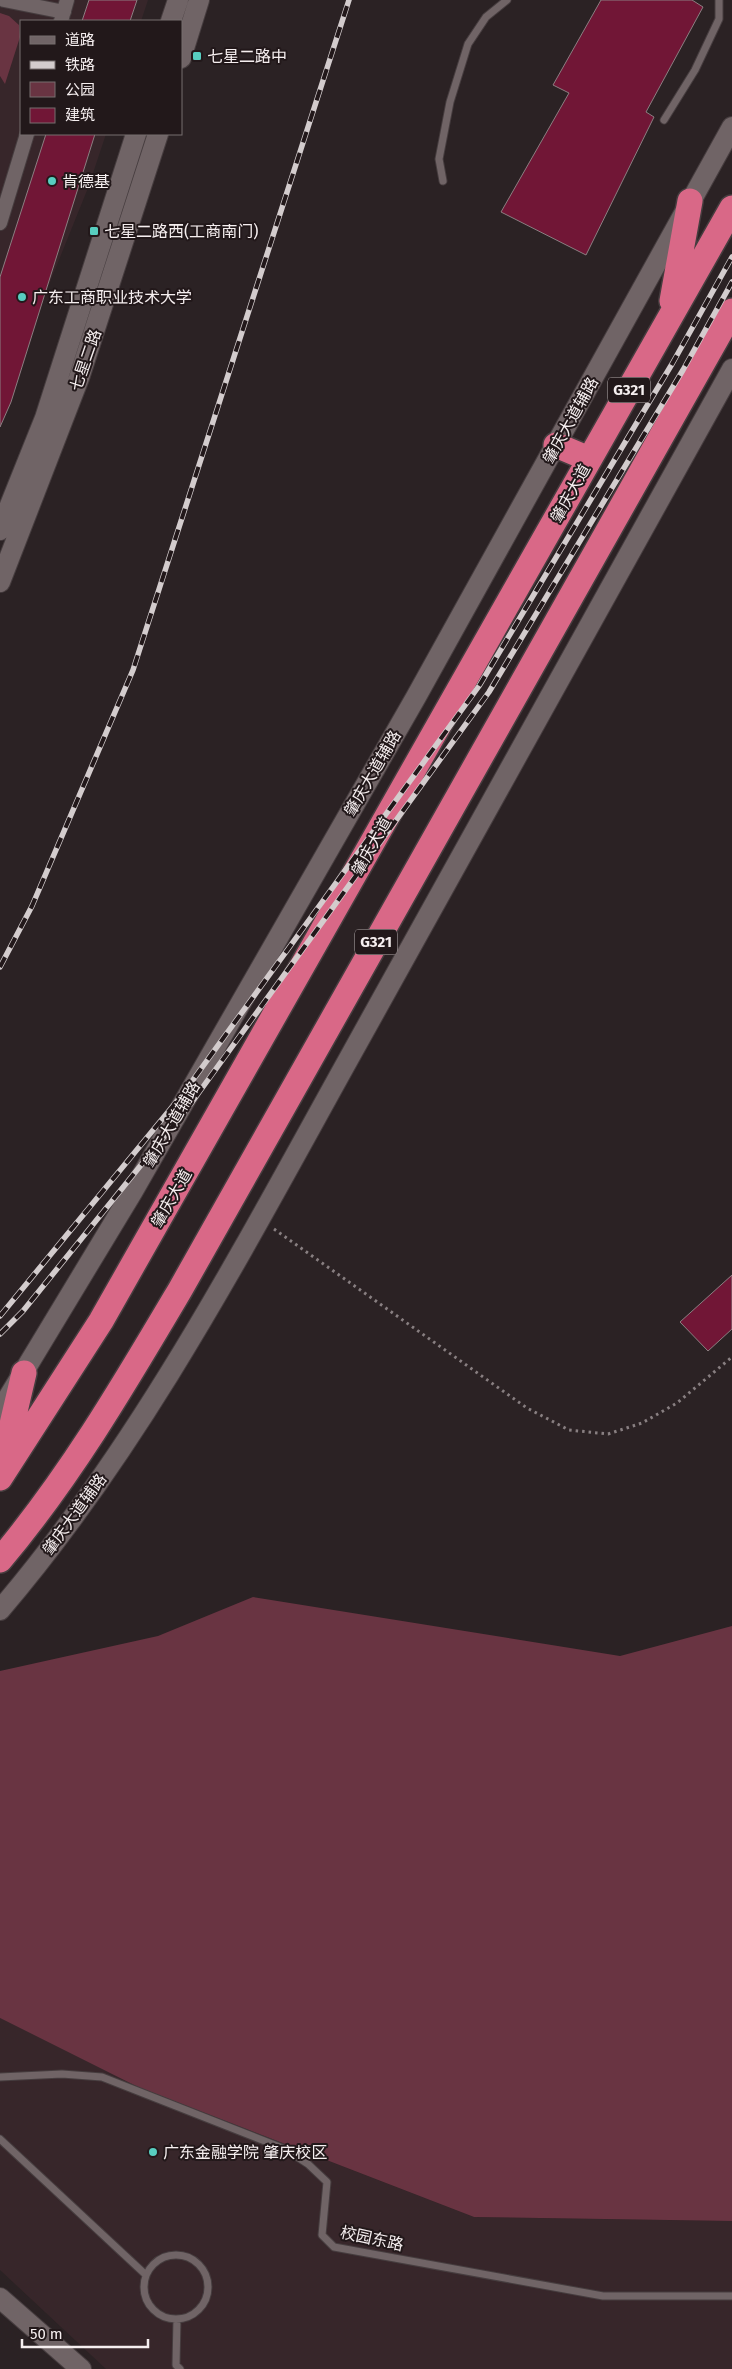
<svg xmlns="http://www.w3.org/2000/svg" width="732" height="2369" font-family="'Fira Sans','Noto Sans SC',sans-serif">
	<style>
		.built { fill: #37262a }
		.green { fill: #693442 }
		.building { fill: #711636; stroke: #8c7f82 }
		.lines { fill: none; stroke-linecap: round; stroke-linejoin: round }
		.lane-casing { stroke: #463d3f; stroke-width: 9 }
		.street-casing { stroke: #463d3f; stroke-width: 16 }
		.secondary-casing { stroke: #463d3f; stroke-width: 22 }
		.highway-casing { stroke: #463d3f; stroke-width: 28 }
		.path { stroke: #887f81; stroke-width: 3; stroke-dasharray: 2.5 4; stroke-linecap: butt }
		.lane { stroke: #706466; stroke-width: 7 }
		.street { stroke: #706466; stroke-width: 14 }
		.secondary { stroke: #706466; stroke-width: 20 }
		.highway { stroke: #d96887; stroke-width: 25 }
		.rail-casing { stroke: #d3cccd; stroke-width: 5.5 }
		.rail { stroke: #22181a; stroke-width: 4; stroke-dasharray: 11; stroke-linecap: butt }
		.poi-dot { fill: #58cec0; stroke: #22181a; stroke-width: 2 }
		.labels { text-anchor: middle; stroke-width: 4; stroke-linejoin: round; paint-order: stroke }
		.shield { fill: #22181a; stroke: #b6aeaf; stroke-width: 1 }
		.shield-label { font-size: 15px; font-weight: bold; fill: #f5eeef }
		.poi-label { font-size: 16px; fill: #f5eeef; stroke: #22181a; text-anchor: start }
		.street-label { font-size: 16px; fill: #f5eeef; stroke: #22181a }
	</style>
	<rect width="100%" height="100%" fill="#2b2224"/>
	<!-- built -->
	<path class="built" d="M0,0H148L141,21H21V134H106L88,188L0,406Z
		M0,2018L138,2087L474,2217L732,2221V2369H106L0,2270Z"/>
	<!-- green -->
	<path class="green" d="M0,13L9,16L19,25L20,37L5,84L0,76Z
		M253,1597L620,1656L732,1626V2221L474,2217L138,2087L0,2018V1671L158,1636Z"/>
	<!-- building -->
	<path class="building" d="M89,0H137L130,21H82Z
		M601,0H692L703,7L646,112L654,117L586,255L501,212L569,93L553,85Z
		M46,134H95L11,402L0,427V277Z
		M732,1275V1329L708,1351L680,1322Z"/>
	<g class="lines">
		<!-- lane casing -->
		<g class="lane-casing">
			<path id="lane" d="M664,120L695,70L719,19V0
				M443,181L439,159L450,102L468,44L486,17L507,0
				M0,2077L62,2074L102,2077L285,2149L308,2164L327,2182L322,2235L334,2247L603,2296H732
				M0,2139L146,2275
				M144 2287a32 32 0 1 1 64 0a32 32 0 1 1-64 0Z
				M177,2319L176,2365L180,2369"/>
		</g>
		<!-- street casing -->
		<g class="street-casing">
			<path id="street" d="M4,0L64,12
				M61,21L67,0
				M0,223L27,134"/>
		</g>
		<!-- secondary casing -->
		<g class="secondary-casing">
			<path id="secondary" d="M171,21L178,0
				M181,58L199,0
				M0,530L45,418L136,134
				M0,582L79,378L158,134
				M0,1411L133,1191L416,697L732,127
				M0,1610C141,1445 243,1249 348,1060C476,829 604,599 732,369
				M0,2298L81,2369"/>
		</g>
		<!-- highway casing -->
		<g class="highway-casing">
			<path id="highway" d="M672,301L690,201
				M556,445L589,459
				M3,1463L24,1373
				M0,1478L101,1321L732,208
				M0,1560C70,1477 125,1383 180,1290L732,311"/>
		</g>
		<!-- path -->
		<path class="path" d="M274,1229L527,1408L569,1430L608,1434L642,1423L677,1403L732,1357"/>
		<!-- lane -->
		<use href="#lane" class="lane"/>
		<!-- street -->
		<use href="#street" class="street"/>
		<!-- secondary -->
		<use href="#secondary" class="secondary"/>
		<!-- highway -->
		<use href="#highway" class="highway"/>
		<!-- rail casing -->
		<g class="rail-casing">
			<path id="rail" d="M0,967L32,906L133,670L349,0
				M0,1316L182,1095L479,686L672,364L732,257
				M0,1334L23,1311L192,1102L489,692L683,370L732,282"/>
		</g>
		<!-- rail -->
		<use href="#rail" class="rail"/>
	</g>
	<!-- markers -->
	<g class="poi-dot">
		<rect x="192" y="51" width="10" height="10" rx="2.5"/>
		<circle cx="52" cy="181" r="5"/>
		<rect x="89" y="226" width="10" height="10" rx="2.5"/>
		<circle cx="22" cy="297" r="5"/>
		<circle cx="153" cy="2152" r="5"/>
	</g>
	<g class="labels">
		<!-- shield labels -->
		<g class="shield">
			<rect x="608" y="377.5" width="42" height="25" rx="4"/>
			<rect x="355" y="929.5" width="42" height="25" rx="4"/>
		</g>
		<g class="shield-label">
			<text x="629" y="395">G321</text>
			<text x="376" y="947">G321</text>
		</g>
		<!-- poi labels -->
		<g class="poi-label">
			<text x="207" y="62">七星二路中</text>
			<text x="62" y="187">肯德基</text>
			<text x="104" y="237">七星二路西(工商南门)</text>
			<text x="32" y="303">广东工商职业技术大学</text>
			<text x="163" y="2158">广东金融学院 肇庆校区</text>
		</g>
		<!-- street labels -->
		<g class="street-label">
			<text transform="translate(85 360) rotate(-71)" y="6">七星二路</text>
			<text transform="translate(570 420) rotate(-61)" y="6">肇庆大道辅路</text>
			<text transform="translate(570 493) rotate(-61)" y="6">肇庆大道</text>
			<text transform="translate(372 773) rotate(-60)" y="6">肇庆大道辅路</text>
			<text transform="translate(371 846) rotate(-61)" y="6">肇庆大道</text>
			<text transform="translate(171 1124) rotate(-60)" y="6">肇庆大道辅路</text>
			<text transform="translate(171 1198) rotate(-60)" y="6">肇庆大道</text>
			<text transform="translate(74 1514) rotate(-54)" y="6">肇庆大道辅路</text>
			<text transform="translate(372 2238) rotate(12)" y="6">校园东路</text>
		</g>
	</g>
	<!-- legend -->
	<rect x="20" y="20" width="162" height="115" fill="#22181a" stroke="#766e6f"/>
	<rect x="30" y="36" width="25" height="8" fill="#706466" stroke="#766e6f"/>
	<text x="65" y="45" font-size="15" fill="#f5eeef">道路</text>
	<rect x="30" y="61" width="25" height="8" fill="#d3cccd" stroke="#766e6f"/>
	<text x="65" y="70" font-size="15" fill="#f5eeef">铁路</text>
	<rect x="30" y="82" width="25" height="15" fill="#693442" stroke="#766e6f"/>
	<text x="65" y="95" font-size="15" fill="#f5eeef">公园</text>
	<rect x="30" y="108" width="25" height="15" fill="#711636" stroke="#766e6f"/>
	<text x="65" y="120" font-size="15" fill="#f5eeef">建筑</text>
	<!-- scale -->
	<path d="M22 2339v8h126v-8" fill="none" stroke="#f5eeef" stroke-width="2.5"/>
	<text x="30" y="2339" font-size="15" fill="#f5eeef" stroke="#22181a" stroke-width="4" paint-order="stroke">50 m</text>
</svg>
